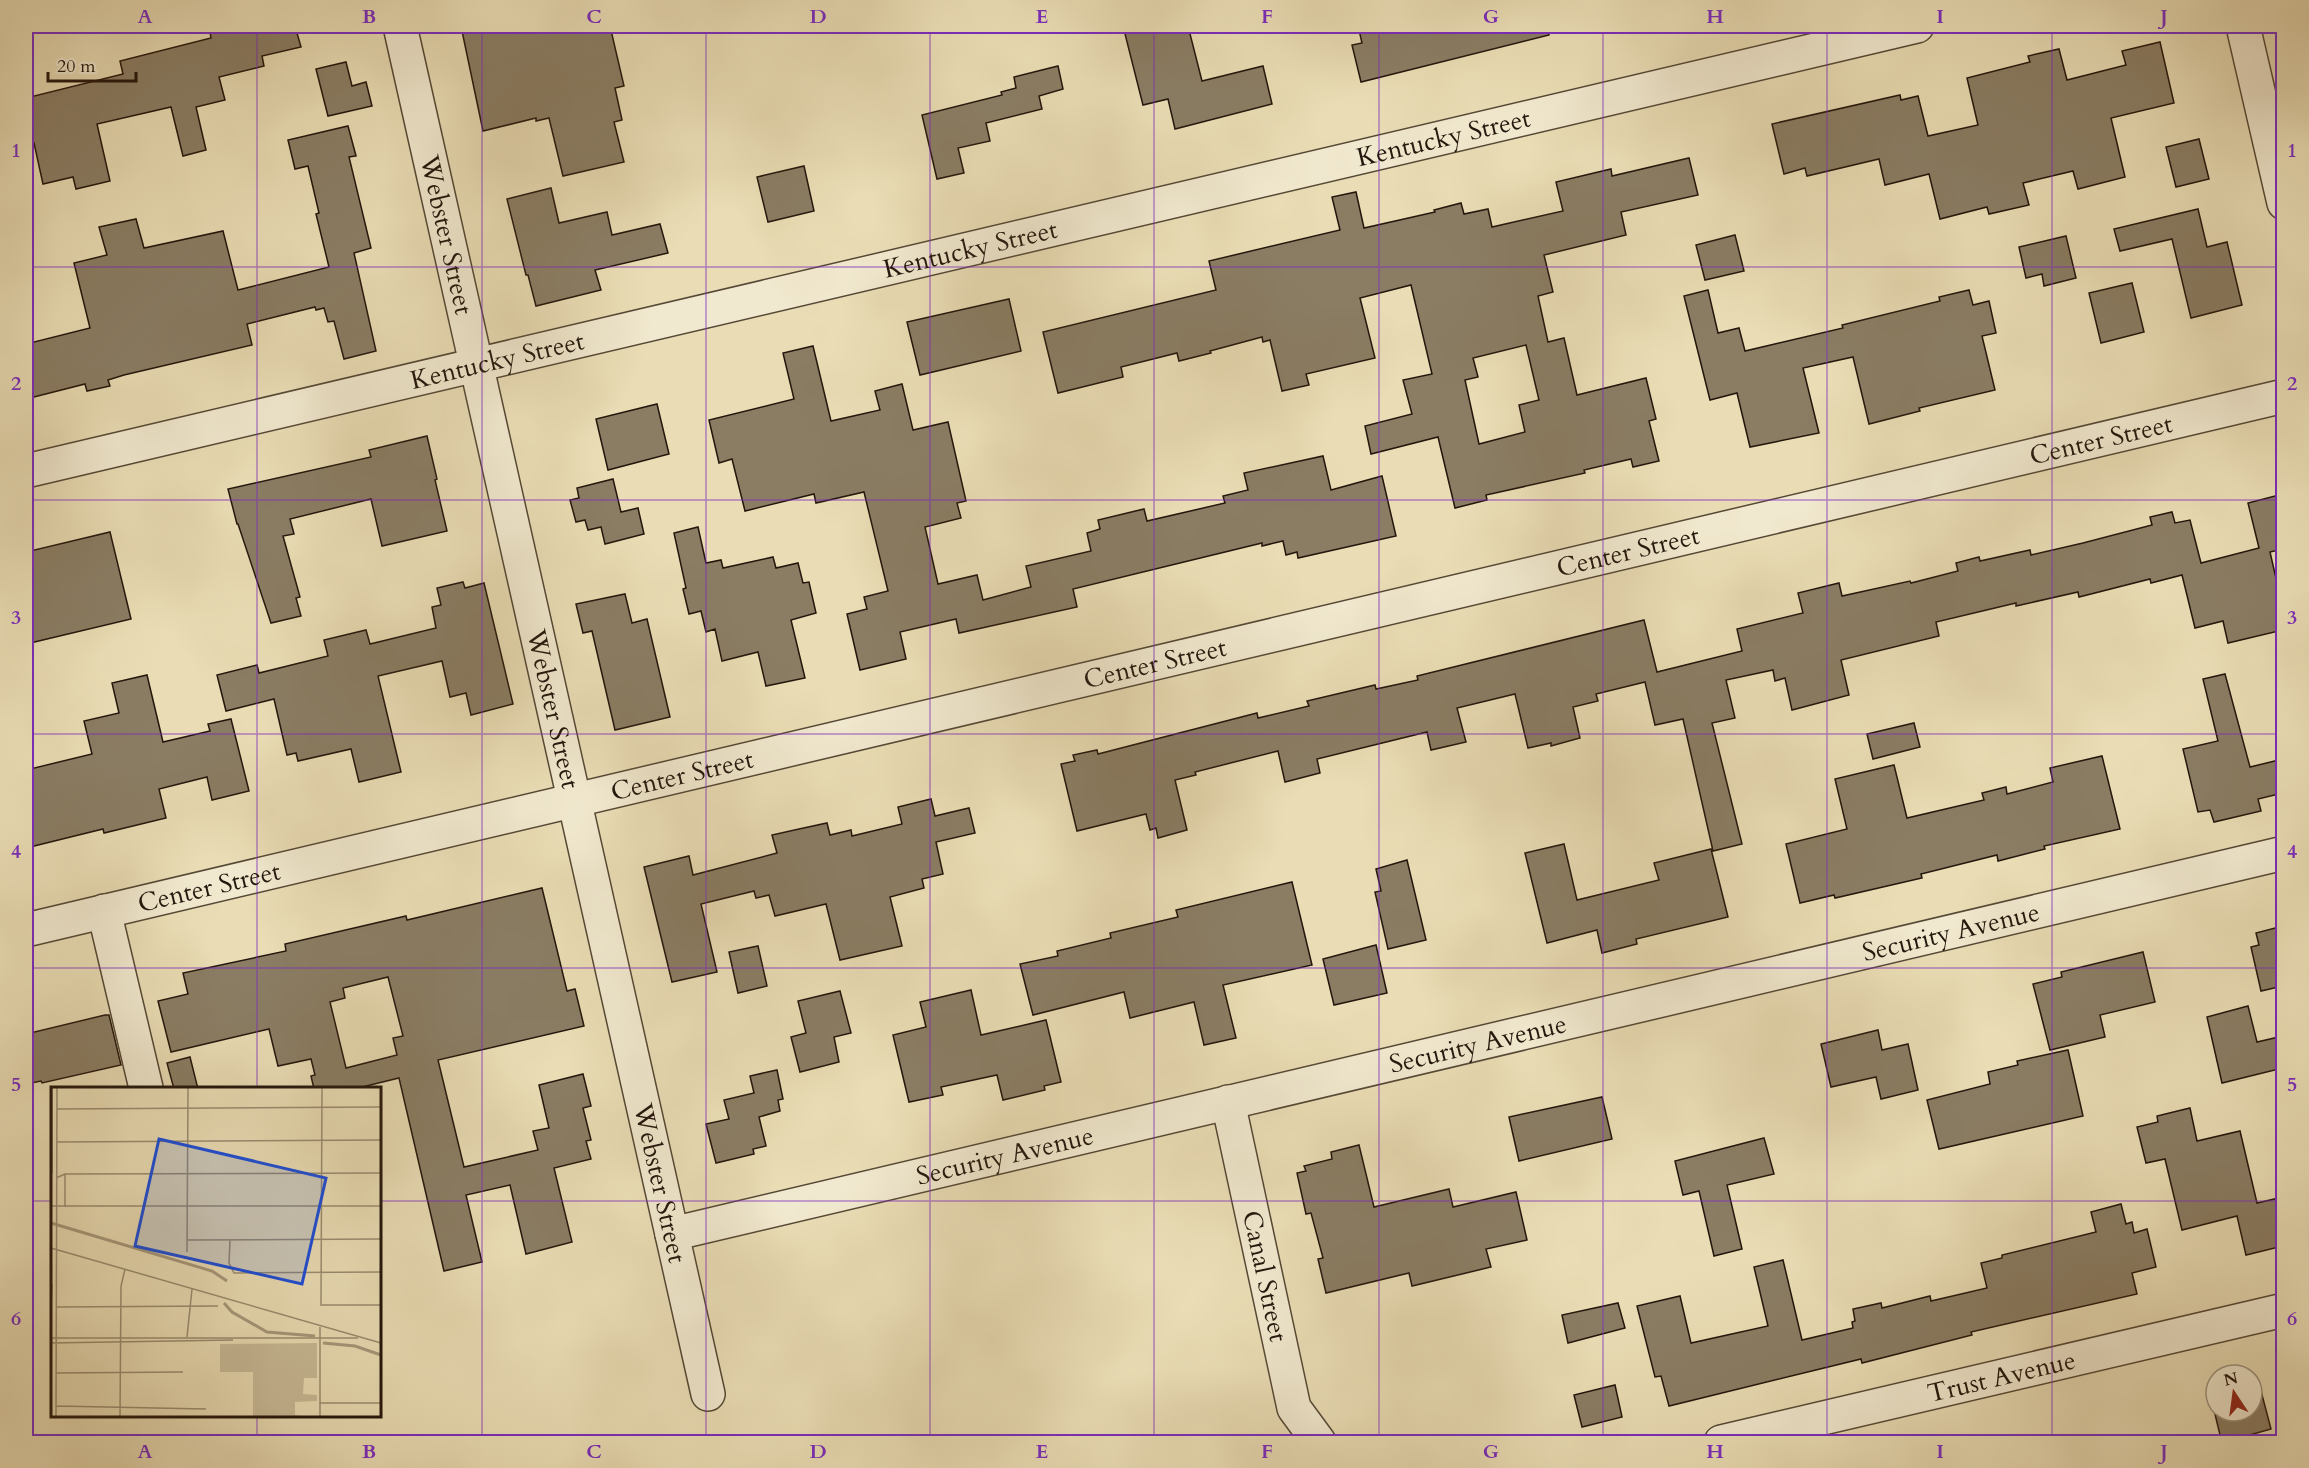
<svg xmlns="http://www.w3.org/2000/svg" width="2309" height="1468" font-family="Cardo,serif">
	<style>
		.building { fill: #8a7d64; stroke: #23160c; stroke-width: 1.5; fill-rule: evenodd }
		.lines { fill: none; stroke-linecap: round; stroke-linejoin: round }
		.minor-casing { stroke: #554836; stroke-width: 36 }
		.minor { stroke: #f1e9cf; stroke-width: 33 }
		.grid { fill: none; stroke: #7b2cbf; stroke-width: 1.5; stroke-opacity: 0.55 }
		.labels { text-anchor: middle; stroke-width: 4.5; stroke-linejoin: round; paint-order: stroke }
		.street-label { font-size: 26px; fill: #23160c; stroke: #f1e9cf }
		.inset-river { fill: none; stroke: #a6997c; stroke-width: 3 }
		.inset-road { fill: none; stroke: #9a8d71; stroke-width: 1.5 }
		.view { fill: #1d4ed8; fill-opacity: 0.15; stroke: #1d4ed8; stroke-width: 3 }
		.inset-edge { fill: none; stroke: #23160c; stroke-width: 3 }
		.neatline { fill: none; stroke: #7b2cbf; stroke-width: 2 }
		.grid-label { font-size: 20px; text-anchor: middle; font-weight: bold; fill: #7b2cbf }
	</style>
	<rect width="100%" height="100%" fill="#eaddb5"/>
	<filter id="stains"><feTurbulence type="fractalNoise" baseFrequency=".00333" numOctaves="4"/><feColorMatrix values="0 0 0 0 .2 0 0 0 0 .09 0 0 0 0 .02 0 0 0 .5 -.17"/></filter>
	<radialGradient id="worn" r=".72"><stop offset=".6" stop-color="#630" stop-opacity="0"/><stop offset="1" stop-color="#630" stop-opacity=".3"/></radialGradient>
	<!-- building -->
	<path class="building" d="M238,26H254L255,31L279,26H295L301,47L262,56L264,66L219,77L225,100L196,107L206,150L183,156L171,107L97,124L110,181L76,189L73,177L43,184L34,143L26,145V98L123,74L120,61L211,38L210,32Z
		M467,26H610L624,86L615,88L622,120L614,122L624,162L563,176L549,118L536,121V118L483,131L462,31L468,29Z
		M1123,26H1188L1202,81L1263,66L1272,104L1175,129L1168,99L1143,105Z
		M1377,26H1548L1549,35L1361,82L1352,45L1362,43L1359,30Z
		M2160,42L2174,103L2111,118L2125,177L2078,189L2073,171L2023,183L2029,205L1989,214L1987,207L1940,219L1929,174L1885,185L1879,159L1807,176L1805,168L1784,174L1772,124L1900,95L1901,100L1918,96L1928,136L1978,125L1967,78L2030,62L2028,56L2059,49L2067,80L2126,65L2122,51Z
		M346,62L352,86L366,82L372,106L328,116L316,69Z
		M1058,66L1063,89L1039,96L1042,109L986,123L990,141L958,148L964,173L937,179L922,115L1002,95L1001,92L1016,88L1014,77Z
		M348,126L356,156L349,157L371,248L354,253L376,351L344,359L334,321L328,322L324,308L316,310L315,307L247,324L252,345L124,375L108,380L110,386L87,391L85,384L26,399V344L90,328L74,263L107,255L99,227L136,219L144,248L223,231L238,290L329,267L316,214L319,213L308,166L295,169L288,140Z
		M2199,139L2209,179L2176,187L2166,147Z
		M1689,158L1698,195L1621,212L1626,235L1544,255L1553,292L1538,296L1548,342L1564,338L1577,395L1646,378L1656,419L1649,421L1659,461L1633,467L1631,459L1584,470L1585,473L1486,495L1487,500L1455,508L1438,437L1371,454L1365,426L1412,414L1403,380L1432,374L1411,285L1360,298L1375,358L1306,374L1309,385L1282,391L1270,340L1263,342L1262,337L1210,351L1211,353L1179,361L1177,353L1121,367L1123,377L1058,393L1043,332L1216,290L1209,261L1340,230L1332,197L1356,192L1364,228L1435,212L1434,210L1461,203L1464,214L1488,209L1492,227L1563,211L1556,182L1611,169L1612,176ZM1526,345L1539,400L1519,405L1525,432L1479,444L1465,380L1478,377L1473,358Z
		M804,166L814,211L768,222L757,177Z
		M551,188L559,223L607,212L612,235L660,224L668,253L595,270L601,290L536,306L528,275H526L507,199Z
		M2198,209L2207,247L2227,242L2242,305L2191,318L2172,239L2120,251L2114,229Z
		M1735,235L1744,271L1705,280L1696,245Z
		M2066,236L2076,278L2044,286L2042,274L2026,278L2019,247Z
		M2132,283L2144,332L2101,343L2089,293Z
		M1708,290L1718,333L1739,328L1745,351L1843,328L1842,325L1940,301L1939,297L1969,290L1973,305L1989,301L1996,333L1982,336L1995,390L1919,408L1920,411L1869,424L1853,357L1803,368L1819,433L1750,447L1737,393L1710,400L1684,296Z
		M1009,299L1021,351L920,375L907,322Z
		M813,346L831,421L880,410L875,391L902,384L913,430L948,422L966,501L957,503L961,518L925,527L938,584L977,575L983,600L1031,587L1026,566L1091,551L1087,533L1100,529L1098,520L1144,509L1147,521L1225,503L1223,496L1248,490L1244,473L1323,456L1331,490L1382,476L1396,536L1298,558L1297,552L1286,555L1283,541L1262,546V543L1073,589L1077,607L959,633L956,619L900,632L906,659L860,670L847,614L867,609L864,597L888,591L864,492L816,503L814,494L745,511L732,459L719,463L709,420L794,399L783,353Z
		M657,404L669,454L608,470L596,419Z
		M427,436L437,479L435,480L447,531L382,546L371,499L290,519L294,534L283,536L300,597L296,598L301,616L271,623L238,524H237L228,489L371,457L369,450Z
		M613,479L621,512L638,508L644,534L605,544L601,527L588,530L585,520L576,522L570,500L579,498L577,488Z
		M2283,494V549L2270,552L2283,609V630L2228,643L2223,621L2195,628L2182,575L2151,583L2150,579L2079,597L2078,592L2016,606V603L1936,622L1939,636L1841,660L1849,695L1792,710L1785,678L1775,681L1773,670L1726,680L1735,718L1712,723L1742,844L1713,851L1683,719L1655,725L1645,682L1596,694L1598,701L1573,707L1580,738L1551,746V743L1528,748L1515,694L1457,708L1466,742L1431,750L1427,732L1317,759L1320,773L1285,782L1278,751L1195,772L1196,775L1175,780L1187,830L1158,838L1156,828L1150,830L1146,814L1077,831L1061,764L1075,761L1073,755L1097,750L1098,754L1257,713L1258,718L1309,706L1307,701L1375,685L1376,689L1418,680L1417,676L1644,620L1657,672L1742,651L1737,629L1803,613L1798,593L1839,583L1842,596L1910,581L1911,583L1958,571L1956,563L1979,557L1980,561L2030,550L2031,555L2083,543L2152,525L2150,517L2172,512L2175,523L2190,520L2201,563L2259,548L2248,503Z
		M698,527L706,563L721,560L723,568L773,557L776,568L798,563L803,583L809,582L816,613L791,620L805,678L766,686L758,652L722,661L715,629L706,632L701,611L689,614L683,589L686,588L674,533Z
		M110,532L131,619L26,644V552Z
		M463,582L465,588L484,583L513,704L471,715L466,693L450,697L442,661L378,676L401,772L359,782L351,749L298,761L296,753L287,755L274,699L226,711L217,675L257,665L259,673L328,656L324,640L366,630L370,644L436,628L432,607L441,605L437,588Z
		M625,594L632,623L647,619L670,717L615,730L592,631L583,633L576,604Z
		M2225,674L2250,767L2283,759V793L2258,799L2261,811L2214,822L2210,810L2198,812L2183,749L2218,741L2203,679Z
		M147,675L163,742L210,731L208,724L231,719L249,791L212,800L207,777L159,789L166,818L104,833L103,829L26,848V770L92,754L84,721L119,713L112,683Z
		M1914,723L1920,747L1873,759L1867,734Z
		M2102,756L2120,829L2044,846L2045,849L1998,861L1997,855L1921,874L1922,878L1835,898L1834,895L1800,903L1786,844L1847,829L1835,779L1894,765L1907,818L1984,800L1982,793L2006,787L2007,794L2053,782L2050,768Z
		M931,799L935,816L969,808L975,833L936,842L943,874L922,879L924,888L890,897L902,946L840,960L826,904L775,916L769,895L756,898L754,891L701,904L717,972L672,982L644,867L689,856L693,875L777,853L772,835L799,829L827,823L830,835L851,830L852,836L902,824L898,807Z
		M1564,844L1577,900L1659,880L1654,863L1711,849L1728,917L1636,939L1637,944L1602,953L1597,930L1547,943L1525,853Z
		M1407,860L1426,940L1388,949L1375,892L1381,891L1376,869Z
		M1292,882L1312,965L1223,985L1236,1038L1204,1045L1194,1002L1130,1018L1124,992L1033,1015L1020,964L1058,956L1057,951L1111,938L1110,933L1178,917L1176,910Z
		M542,888L567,991L575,989L584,1026L438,1060L464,1167L538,1150L533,1131L549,1128L539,1085L583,1074L591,1106L583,1108L591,1140L586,1141L591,1159L554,1168L572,1242L526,1254L510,1185L466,1195L482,1262L444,1271L399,1078L354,1089H314L311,1076L315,1075L311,1059L278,1066L269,1029L171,1052L158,1001L188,994L183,973L286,951L285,944L406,916L407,920ZM388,977L403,1036L393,1038L397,1055L346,1068L330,1002L345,998L343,988Z
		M2283,926V986L2261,991L2251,947L2259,945L2256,933Z
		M1376,945L1387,993L1334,1005L1323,959Z
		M758,946L767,986L738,993L729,952Z
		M2143,952L2155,1002L2100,1015L2105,1037L2050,1050L2033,984L2062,977L2061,972Z
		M971,990L981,1035L1046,1020L1061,1082L1044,1086L1045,1090L1003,1100L997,1075L941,1087L943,1095L909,1102L893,1035L926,1027L920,1002Z
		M840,991L851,1033L834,1037L839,1062L800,1072L791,1037L806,1033L798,1001Z
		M2248,1006L2257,1042L2283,1036V1068L2222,1083L2207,1017Z
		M105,1015H109L121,1065L42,1083L41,1081L26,1084V1034Z
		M1878,1030L1882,1050L1908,1044L1918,1090L1881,1099L1876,1077L1831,1087L1821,1044Z
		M2068,1050L2083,1116L1939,1149L1927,1100L1990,1084L1988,1072L2018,1065L2017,1061Z
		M190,1057L198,1089H174L167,1063Z
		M777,1070L783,1099L778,1100L780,1111L759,1117L766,1146L753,1149L754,1154L716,1163L706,1124L729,1119L724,1100L754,1093L750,1076Z
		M1602,1097L1612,1139L1519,1161L1509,1117Z
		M2190,1108L2197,1141L2240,1131L2257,1203L2283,1197V1246L2246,1255L2237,1216L2182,1230L2165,1159L2146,1163L2137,1127L2158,1122L2157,1116Z
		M1764,1138L1774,1174L1727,1185L1742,1249L1714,1256L1699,1191L1683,1195L1675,1161Z
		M1359,1145L1374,1207L1449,1189L1453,1207L1516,1192L1527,1240L1486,1249L1491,1267L1412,1286L1409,1273L1326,1293L1318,1259L1323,1258L1311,1213L1306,1214L1297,1173L1306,1171L1304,1166L1332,1159L1331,1152Z
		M2121,1204L2126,1224L2132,1222L2134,1233L2147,1229L2156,1267L2132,1273L2137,1294L1971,1332L1972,1335L1862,1363L1861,1359L1669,1406L1661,1376L1655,1377L1637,1306L1680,1296L1691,1343L1768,1326L1754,1267L1783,1260L1802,1340L1853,1328L1852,1322L1855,1321L1853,1309L1881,1303L1882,1308L1930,1296L1931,1301L1987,1288L1981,1263L2002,1258V1255L2096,1232L2091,1212Z
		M1618,1303L1625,1328L1568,1343L1562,1315Z
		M1615,1385L1622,1417L1582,1427L1574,1395Z
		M2261,1391L2271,1429L2246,1436L2248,1443H2222L2212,1402L2216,1401V1411H2252V1393Z"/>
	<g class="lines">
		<!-- minor casing -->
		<g class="minor-casing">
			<g id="minor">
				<path id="s1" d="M400,26L708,1394"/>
				<path d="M2243,26L2284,203"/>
				<path id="s2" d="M26,471L1917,26"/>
				<path d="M104,911L146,1088"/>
				<path id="s3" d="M26,930L2284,396"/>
				<path id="s4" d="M1228,1102L1294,1408L1319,1442"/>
				<path id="s5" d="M672,1234L2284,853"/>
				<path id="s6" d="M1721,1442L2284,1310"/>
			</g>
		</g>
		<!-- minor -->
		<use href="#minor" class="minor"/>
	</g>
	<!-- grid -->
	<path class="grid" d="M257,26V1088M482,26V1442M706,26V1442M930,26V1442M1154,26V1442M1379,26V1442M1603,26V1442M1827,26V1442M2052,26V1442M26,267H2284M26,500H2284M26,734H2284M26,968H2284M26,1201H52M380,1201H2284M257,1416V1442"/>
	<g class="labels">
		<!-- street labels -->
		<g class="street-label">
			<text dy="9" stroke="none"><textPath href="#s2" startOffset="1456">Kentucky Street</textPath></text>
			<text dy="9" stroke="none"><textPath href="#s1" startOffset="214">Webster Street</textPath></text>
			<text dy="9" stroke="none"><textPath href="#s2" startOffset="970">Kentucky Street</textPath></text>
			<text dy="9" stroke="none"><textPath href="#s2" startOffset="484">Kentucky Street</textPath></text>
			<text dy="9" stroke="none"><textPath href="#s3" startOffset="2132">Center Street</textPath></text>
			<text dy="9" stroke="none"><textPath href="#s3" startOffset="1646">Center Street</textPath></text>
			<text dy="9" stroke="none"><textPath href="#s3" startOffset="1160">Center Street</textPath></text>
			<text dy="9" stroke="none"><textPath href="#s1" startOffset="700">Webster Street</textPath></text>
			<text dy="9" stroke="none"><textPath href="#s3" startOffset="674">Center Street</textPath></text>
			<text dy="9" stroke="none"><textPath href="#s3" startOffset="188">Center Street</textPath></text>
			<text dy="9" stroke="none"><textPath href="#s5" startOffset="1314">Security Avenue</textPath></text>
			<text dy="9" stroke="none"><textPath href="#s5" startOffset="828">Security Avenue</textPath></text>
			<text dy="9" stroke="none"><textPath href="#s5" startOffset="342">Security Avenue</textPath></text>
			<text dy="9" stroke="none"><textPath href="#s1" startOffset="1186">Webster Street</textPath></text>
			<text dy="9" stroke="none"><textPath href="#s4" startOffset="178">Canal Street</textPath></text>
			<text dy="9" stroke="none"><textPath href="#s6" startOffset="288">Trust Avenue</textPath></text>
		</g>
	</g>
	<!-- overview -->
	<g transform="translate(51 1087)">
		<rect width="330" height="330" fill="#eaddb5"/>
		<path d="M266,256V291H253L252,307L266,308V314L244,315V328L252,329H202V285H169V257Z" fill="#c8bb98"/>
		<path class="inset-river" d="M0,136L161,184L176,194M173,216L181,225L216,245L264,249M272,256L304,259L330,268"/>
		<path class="inset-road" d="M1,1V86M271,1L270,218H330M6,22L330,20M6,55L330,53M5,91L14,87L330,86M0,119H330M14,120V87M136,153L330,152M179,153L178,176L183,186L330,185M0,161L330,256M136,165L137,1M5,220L167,219M0,221L1,197M136,250L141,202M0,251H307M0,256L182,253M5,286L132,285M269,316H330M5,319L155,322M5,329L6,1M69,329L70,199L74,182M269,329V240"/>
		<path class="view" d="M108,52L275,91L251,197L84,159Z"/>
		<rect width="330" height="330" class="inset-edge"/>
	</g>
	<!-- margin -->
	<rect width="2309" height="1468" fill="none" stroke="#eaddb5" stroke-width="66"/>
	<!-- north arrow -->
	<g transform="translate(2234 1393) rotate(347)"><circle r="28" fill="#f1e9cf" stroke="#9f9581" stroke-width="1.5"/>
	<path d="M0-4.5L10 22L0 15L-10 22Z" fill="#8f2418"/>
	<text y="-9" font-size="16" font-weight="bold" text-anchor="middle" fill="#23160c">N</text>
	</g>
	<!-- scale -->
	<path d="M48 72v9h88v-9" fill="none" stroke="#23160c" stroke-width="3"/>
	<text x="57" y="72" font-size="18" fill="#23160c" stroke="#f1e9cf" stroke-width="4.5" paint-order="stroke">20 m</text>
	<rect x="33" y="33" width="2243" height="1402" class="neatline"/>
	<g class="grid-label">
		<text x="145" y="23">A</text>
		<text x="369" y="23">B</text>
		<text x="594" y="23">C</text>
		<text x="818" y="23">D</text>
		<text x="1042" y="23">E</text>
		<text x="1267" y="23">F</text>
		<text x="1491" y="23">G</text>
		<text x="1715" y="23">H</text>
		<text x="1940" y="23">I</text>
		<text x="2164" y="23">J</text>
		<text x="16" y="157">1</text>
		<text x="2292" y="157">1</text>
		<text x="16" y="390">2</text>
		<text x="2292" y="390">2</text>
		<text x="16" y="624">3</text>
		<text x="2292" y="624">3</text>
		<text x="16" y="858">4</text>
		<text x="2292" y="858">4</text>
		<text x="16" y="1091">5</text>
		<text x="2292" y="1091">5</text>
		<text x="16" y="1325">6</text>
		<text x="2292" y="1325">6</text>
		<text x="145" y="1458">A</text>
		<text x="369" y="1458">B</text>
		<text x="594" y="1458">C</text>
		<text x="818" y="1458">D</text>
		<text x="1042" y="1458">E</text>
		<text x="1267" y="1458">F</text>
		<text x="1491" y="1458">G</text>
		<text x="1715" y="1458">H</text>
		<text x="1940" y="1458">I</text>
		<text x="2164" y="1458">J</text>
	</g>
	<rect width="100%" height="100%" filter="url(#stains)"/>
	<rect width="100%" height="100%" fill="url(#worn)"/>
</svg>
